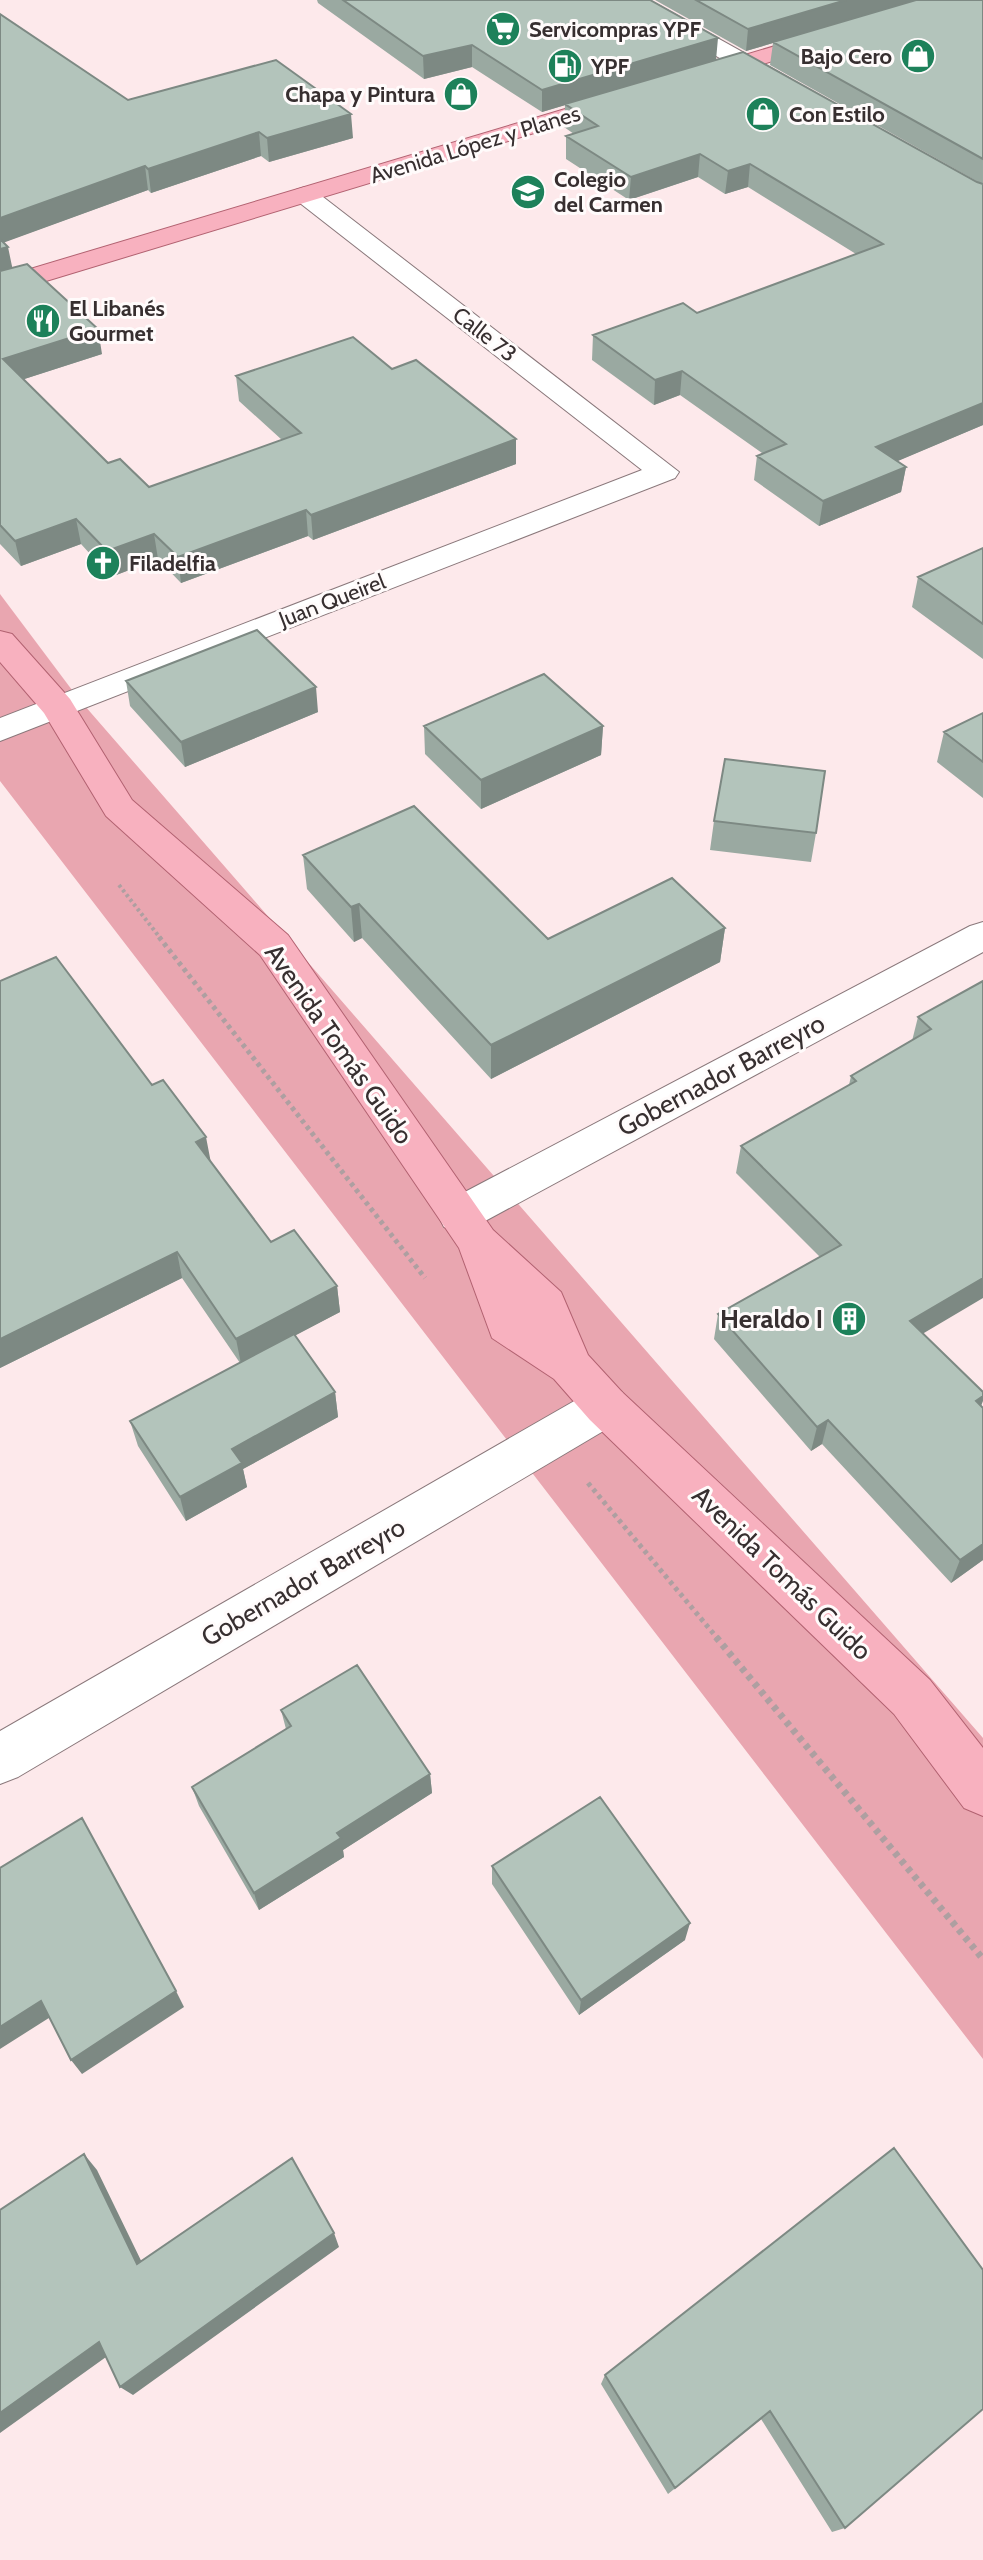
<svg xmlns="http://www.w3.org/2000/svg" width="983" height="2560" font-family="Cabin,sans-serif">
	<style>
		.green { fill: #e9a6b0 }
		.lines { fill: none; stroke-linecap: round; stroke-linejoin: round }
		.minor-casing { stroke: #8a787b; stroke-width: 2 }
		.major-casing { stroke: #b26271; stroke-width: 2 }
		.path-far2 { stroke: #ae9fa1; stroke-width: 4; stroke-dasharray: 3 3; stroke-linecap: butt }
		.path-far1 { stroke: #ae9fa1; stroke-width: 5; stroke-dasharray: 4 4; stroke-linecap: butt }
		.path { stroke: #ae9fa1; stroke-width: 7; stroke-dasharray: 5 5; stroke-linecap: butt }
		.minor { fill: #fff; fill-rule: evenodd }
		.major { fill: #f8b1bf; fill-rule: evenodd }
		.wall { fill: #9aa9a1 }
		.shaded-wall { fill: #7d8983 }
		.building { fill: #b3c4bb; stroke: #7d8983; stroke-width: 2 }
		.labels { text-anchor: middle; stroke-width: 6; stroke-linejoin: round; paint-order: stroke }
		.far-poi-label { font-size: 22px; font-weight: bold; fill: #372f30; stroke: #fffbfb; text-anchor: start }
		.far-street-label { font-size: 22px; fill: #372f30; stroke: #fffbfb }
		.street-label { font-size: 26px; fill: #372f30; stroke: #fffbfb }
		.poi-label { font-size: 26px; font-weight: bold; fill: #372f30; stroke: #fffbfb; text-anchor: end }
	</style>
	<rect width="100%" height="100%" fill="#fde9eb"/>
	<!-- green -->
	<path class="green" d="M0,594L78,698L983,1738V2059L0,781Z"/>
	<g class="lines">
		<!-- minor casing -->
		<g class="minor-casing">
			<path id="minor" d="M622,0H649L791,79L795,84L791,89H775L625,5Z
				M305,187L314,190L679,472L675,478L0,741V718L642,470L296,200L292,195L296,190Z
				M983,922V952L474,1227L459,1232L444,1227L438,1215L444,1203L970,926Z
				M606,1386L622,1392L629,1406L622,1420L18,1777L0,1784V1731L590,1392Z"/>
		</g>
		<!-- major casing -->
		<g class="major-casing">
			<path id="major" d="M829,30L837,32L840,37L837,42L699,83L691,81L687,76L691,71Z
				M622,92L630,94L634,99L630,104L0,295V278Z
				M0,631L12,634L70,699L132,800L288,935L493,1230L561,1292L588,1355L622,1392L930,1680L983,1748V1816L964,1808L894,1714L590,1420L554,1379L492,1338L459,1248L260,955L106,816L44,713L0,662Z"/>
		</g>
		<!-- path-far2 -->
		<path class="path-far2" d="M119,885L161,939"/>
		<!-- path-far1 -->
		<path class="path-far1" d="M159,937L425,1278
			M588,1483L718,1639"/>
		<!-- path -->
		<path class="path" d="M716,1637L983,1959"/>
		<!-- minor -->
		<use href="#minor" class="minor"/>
		<!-- major -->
		<use href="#major" class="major"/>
	</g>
	<!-- wall -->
	<path class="wall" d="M317,0H650L716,59L980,183L770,65L773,43L746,51L655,0H983V425L897,461L906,467L901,492L819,526L754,480L757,456L762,453L680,395L654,405L592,360L593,335L697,313L856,254L748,187L725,194L698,177L629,200L566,159V136L574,134L564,127L565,105L542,112L472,67L424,79L318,3Z
		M0,14L128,100L353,138L269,162L261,156L151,193L148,190L4,242L12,268L102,354L24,379L108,463L149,487L282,440L239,401L236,376L392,369L516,464L313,540L308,536L181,583L158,559L111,577L81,544L21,566L0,544Z
		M983,548V659L912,607L918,577Z
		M126,681L318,712L185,767L130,706Z
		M983,713V798L937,762L944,732Z
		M424,726H603L601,755L481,809L425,754Z
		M714,821L816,833L811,862L710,850Z
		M303,855L548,939L725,928L720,962L491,1079L362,938L354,942L307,889Z
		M0,981L152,1085L271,1242L337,1286L340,1312L295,1335L335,1392L338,1417L243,1469L247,1487L186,1521L138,1446L130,1421L240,1363L182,1278L0,1368Z
		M983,981L923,1333L983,1408V1560L951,1583L822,1444L811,1451L714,1339L718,1314L820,1257L736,1173L741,1146L849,1085L851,1076L912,1041L918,1017Z
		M281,1710L430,1774L432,1793L343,1850L344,1857L259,1910L199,1806L192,1787L286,1729Z
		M492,1866L685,1940L579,2015L492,1884Z
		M894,2148L845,2528L832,2532L761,2419L668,2494L601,2384L605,2375Z"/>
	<!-- shaded-wall -->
	<path class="shaded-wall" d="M846,0H917L746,51L748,29Z
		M718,38L716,60L542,112V90Z
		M472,45V67L424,79L423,56Z
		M351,114L353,138L269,162L267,138Z
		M259,132L261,156L151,193L148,169Z
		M700,154L698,177L629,200L631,177Z
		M750,164L748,187L725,194L728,171Z
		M145,166L148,190L0,244V218Z
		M8,247L13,271L0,275V249Z
		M98,329L102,354L9,384L3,359Z
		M682,371L680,395L654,405L655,380Z
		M983,403V425L872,472L876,447Z
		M516,439V464L313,540L311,515Z
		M906,467L901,492L819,526L823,501Z
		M306,510L308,536L181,583L178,557Z
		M76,519L81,544L21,566L15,541Z
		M154,534L158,559L111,577L107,551Z
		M316,687L318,712L185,767L181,742Z
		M603,726L601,755L481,809V780Z
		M359,904L362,938L354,942L351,907Z
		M725,928L720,962L491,1079V1045Z
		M206,1137L211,1163L196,1142Z
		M177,1252L182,1278L0,1368V1339Z
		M983,1278V1298L902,1346L910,1321Z
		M337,1286L340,1312L241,1364L236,1339Z
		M335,1392L338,1417L243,1469L247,1487L186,1521L180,1497L232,1449Z
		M983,1396V1401L976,1419V1401Z
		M828,1420L822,1444L811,1451L817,1427Z
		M983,1544V1560L951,1583L960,1560Z
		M430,1774L432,1793L343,1850L344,1857L259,1910L254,1893L337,1833Z
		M690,1923L685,1940L579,2015L581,2000Z
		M176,1991L184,2007L82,2074L71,2060Z
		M41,2001L52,2016L0,2049V2027Z
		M84,2154L97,2170L149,2277L137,2264Z
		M334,2233L339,2247L133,2395L120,2387Z
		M99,2342L113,2352L0,2433V2413Z"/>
	<!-- building -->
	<path class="building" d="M343,0H650L718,38L542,90L472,45L423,56Z
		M696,0H846L748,29Z
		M916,0H983V159L773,42Z
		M0,14L128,100L276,60L351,114L267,138L259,132L148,169L145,166L0,218Z
		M743,52L977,182L983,184V403L876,447L906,467L823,501L757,456L786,444L682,371L655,380L593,335L683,303L697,313L883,244L750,164L728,171L700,154L631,177L566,136L598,126L565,104Z
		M0,239L8,247L0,249Z
		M27,264L98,329L3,359L108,463L120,459L149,487L301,433L236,376L353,337L392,369L416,360L516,439L311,515L306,510L178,557L154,534L107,551L76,519L15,541L0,525V271Z
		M983,548V624L918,577Z
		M257,630L316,687L181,742L126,681Z
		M544,674L603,726L481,780L424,726Z
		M983,713V762L944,732Z
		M725,759L825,771L816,833L714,821Z
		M414,806L548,939L672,878L725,928L491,1045L359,904L351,907L303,855Z
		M56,957L152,1085L163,1080L206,1137L196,1142L271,1242L294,1230L337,1286L236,1339L177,1252L0,1339V981Z
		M983,981V1278L910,1321L983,1392V1396L976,1401L983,1408V1544L960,1560L828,1420L817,1427L718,1314L841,1245L741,1146L856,1081L851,1076L931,1029L918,1017Z
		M294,1334L335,1392L232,1449L242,1463L180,1497L130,1421Z
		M357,1665L430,1774L337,1833L341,1838L254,1893L192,1787L291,1726L281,1710Z
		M600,1797L690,1923L581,2000L492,1866Z
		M82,1818L176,1991L71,2060L41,2001L0,2027V1868Z
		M894,2148L983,2270V2409L845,2528L770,2411L675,2488L605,2375Z
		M84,2154L137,2264L292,2158L334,2233L120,2387L99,2342L0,2413V2210Z"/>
	<!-- icons -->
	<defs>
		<g id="supermarket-disc" transform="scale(1.8)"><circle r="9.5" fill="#1d815a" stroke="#fffbfb"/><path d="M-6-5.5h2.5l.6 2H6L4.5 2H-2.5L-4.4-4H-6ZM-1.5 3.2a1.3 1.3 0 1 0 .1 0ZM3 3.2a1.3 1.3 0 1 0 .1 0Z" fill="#fff"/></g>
		<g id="shop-disc" transform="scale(1.8)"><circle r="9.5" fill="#1d815a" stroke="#fffbfb"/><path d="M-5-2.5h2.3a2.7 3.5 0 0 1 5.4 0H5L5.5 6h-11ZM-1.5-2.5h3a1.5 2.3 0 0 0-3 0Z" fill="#fff"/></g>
		<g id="fuel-disc" transform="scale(1.8)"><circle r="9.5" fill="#1d815a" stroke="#fffbfb"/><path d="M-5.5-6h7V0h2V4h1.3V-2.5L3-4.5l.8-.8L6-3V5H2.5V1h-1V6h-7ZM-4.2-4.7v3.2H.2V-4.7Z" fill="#fff"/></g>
		<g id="school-disc" transform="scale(1.8)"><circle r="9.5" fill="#1d815a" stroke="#fffbfb"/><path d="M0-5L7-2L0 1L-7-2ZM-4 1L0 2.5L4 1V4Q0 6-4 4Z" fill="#fff"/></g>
		<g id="restaurant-disc" transform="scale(1.8)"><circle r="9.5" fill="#1d815a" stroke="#fffbfb"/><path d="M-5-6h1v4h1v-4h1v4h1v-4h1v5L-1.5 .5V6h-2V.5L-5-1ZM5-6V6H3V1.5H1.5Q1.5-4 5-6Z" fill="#fff"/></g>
		<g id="church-disc" transform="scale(1.8)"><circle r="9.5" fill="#1d815a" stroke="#fffbfb"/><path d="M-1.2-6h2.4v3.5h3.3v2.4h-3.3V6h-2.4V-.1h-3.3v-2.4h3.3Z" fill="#fff"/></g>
		<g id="building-disc" transform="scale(1.8)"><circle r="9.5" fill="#1d815a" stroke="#fffbfb"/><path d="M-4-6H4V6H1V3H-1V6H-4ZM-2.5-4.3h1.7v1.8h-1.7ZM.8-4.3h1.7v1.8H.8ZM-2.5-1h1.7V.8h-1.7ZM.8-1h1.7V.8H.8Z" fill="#fff"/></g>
	</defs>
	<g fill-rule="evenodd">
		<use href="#supermarket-disc" x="503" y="29"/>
		<use href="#shop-disc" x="918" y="56"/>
		<use href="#fuel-disc" x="565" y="66"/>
		<use href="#shop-disc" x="461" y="94"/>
		<use href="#shop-disc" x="763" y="114"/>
		<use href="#school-disc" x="528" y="192"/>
		<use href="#restaurant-disc" x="43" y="321"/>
		<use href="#church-disc" x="103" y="563"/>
		<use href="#building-disc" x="849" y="1319"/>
	</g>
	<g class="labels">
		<!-- far-poi labels -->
		<g class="far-poi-label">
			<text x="529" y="37">Servicompras YPF</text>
			<text x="892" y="64" text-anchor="end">Bajo Cero</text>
			<text x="591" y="74">YPF</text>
			<text x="435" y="102" text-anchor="end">Chapa y Pintura</text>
			<text x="789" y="122">Con Estilo</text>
			<text x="554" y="187">Colegio<tspan x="554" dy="25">del Carmen</tspan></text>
			<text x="69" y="316">El Libanés<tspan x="69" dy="25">Gourmet</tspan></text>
			<text x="129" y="571">Filadelfia</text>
		</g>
		<!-- far-street labels -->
		<g class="far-street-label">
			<text transform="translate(475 144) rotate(-17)" y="8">Avenida López y Planes</text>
			<text transform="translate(485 334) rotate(38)" y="8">Calle 73</text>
			<text transform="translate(332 600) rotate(-21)" y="8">Juan Queirel</text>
		</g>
		<!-- street labels -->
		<g class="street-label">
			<text transform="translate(339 1044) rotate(55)" y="9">Avenida Tomás Guido</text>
			<text transform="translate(721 1075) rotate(-28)" y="9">Gobernador Barreyro</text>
			<text transform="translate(782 1573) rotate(44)" y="9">Avenida Tomás Guido</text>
			<text transform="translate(303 1582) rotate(-30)" y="9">Gobernador Barreyro</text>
		</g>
		<!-- poi labels -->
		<g class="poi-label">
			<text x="823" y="1328">Heraldo I</text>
		</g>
	</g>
</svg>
